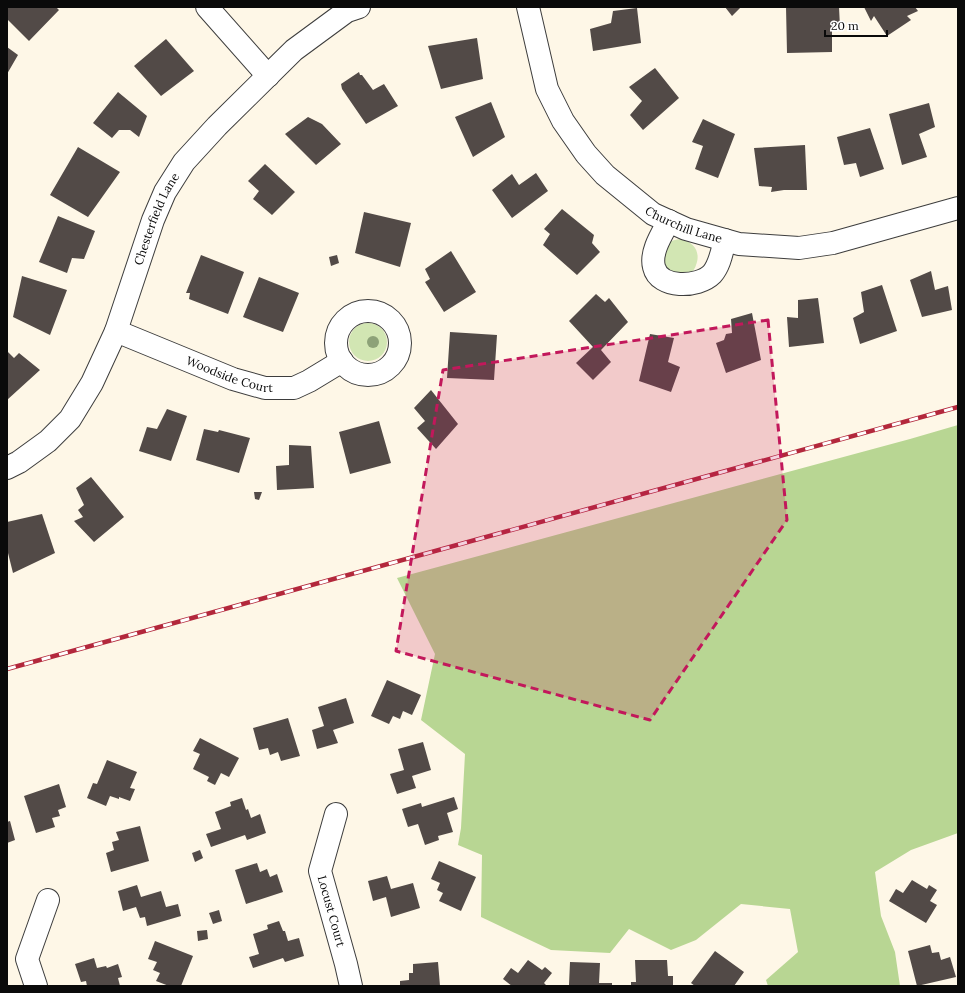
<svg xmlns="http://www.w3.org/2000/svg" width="965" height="993" font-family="Lora,serif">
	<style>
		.green { fill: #d2e6b3 }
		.forest { fill: #b8d693 }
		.building { fill: #524a47 }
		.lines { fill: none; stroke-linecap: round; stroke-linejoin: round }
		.street-casing { stroke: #3d3d3d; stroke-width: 24 }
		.street { stroke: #fff; stroke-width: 22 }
		.rail-casing { stroke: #b3283c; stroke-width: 4.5 }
		.rail { stroke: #fff; stroke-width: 3; stroke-dasharray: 9; stroke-linecap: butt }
		.tree { fill: #8da278 }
		.marked { fill: #c2185b; fill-opacity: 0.2; stroke: #c2185b; stroke-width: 3; stroke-dasharray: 8 5; stroke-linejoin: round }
		.labels { text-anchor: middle; stroke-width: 4; stroke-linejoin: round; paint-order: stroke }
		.street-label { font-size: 12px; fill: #0a0a0a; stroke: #fff }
	</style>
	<rect width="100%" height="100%" fill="#fef7e7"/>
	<!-- green -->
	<path class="green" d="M681,239C694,242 701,252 696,265C695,268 693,272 690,273C686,275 679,275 674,276L663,269C662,253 660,241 681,239Z
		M349 342a19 19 0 1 1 38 0a19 19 0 1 1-38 0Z"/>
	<!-- forest -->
	<path class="forest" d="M958,425V833L911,850L875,872L881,916L895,952L900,986H768L766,980L798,952L790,909L741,904L696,940L671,950L629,929L610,953L551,950L481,917L482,855L458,845L461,828L465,754L421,720L435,654L397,578L910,439Z"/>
	<!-- building -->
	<path class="building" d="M7,7H56L59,10L29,41L7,19Z
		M725,7H741L732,16Z
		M786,7H839L840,27H832V52L787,53Z
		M864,7H915L918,11L907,16L911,20L887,36L874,16L871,21Z
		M637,8L641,43L593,51L590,29L611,23L613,11Z
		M477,38L483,79L441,89L428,46Z
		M166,39L194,71L161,96L134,66Z
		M7,47L18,55L7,74Z
		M655,68L679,98L643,130L630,115L642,101L629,87Z
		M359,72L360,75H362L373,90L384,84L398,106L366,124L342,89L341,84Z
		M118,92L147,116L139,137L130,130H119L112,138L93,123Z
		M491,102L505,137L473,157L455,117Z
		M929,103L935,127L919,134L927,157L902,165L889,114Z
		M308,117L322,124L341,144L316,165L285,134Z
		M703,119L735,134L718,178L695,169L703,146L692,142Z
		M870,128L884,169L860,177L856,163L844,165L837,137Z
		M805,145L807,190H784L771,192L772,187L759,186L754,148Z
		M78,147L120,172L88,217L50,195Z
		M265,164L295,192L272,215L253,199L259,191L248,181Z
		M536,173L548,191L512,218L492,190L512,174L519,185Z
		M562,209L594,235L592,243L600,252L577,275L543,245L550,234L544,229Z
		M364,212L411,223L400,267L355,253Z
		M58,216L95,231L84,259L72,258L67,273L39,262Z
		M451,251L476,292L444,312L425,282L430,279L425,269Z
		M201,255L244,272L228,314L189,299L190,293H186Z
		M337,255L339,263L331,266L329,257Z
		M931,271L935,290L948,286L952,310L922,317L910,280Z
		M22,276L67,290L50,335L13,317Z
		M259,277L299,293L283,332L243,317Z
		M882,285L897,331L860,344L853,318L864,312L861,292Z
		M596,294L605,302L609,298L628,322L601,350L611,362L593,380L576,363L593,347L569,321Z
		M818,298L824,343L789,347L787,317L798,318V300Z
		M752,313L761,360L726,373L716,343L724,340L726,334L732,333L731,319Z
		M450,332L497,335L494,380L447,378Z
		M650,334L674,338L668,362L680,367L671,392L639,381Z
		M7,351L14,358L19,353L40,370L7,400Z
		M431,390L458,424L436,449L417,428L425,421L414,408Z
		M167,409L187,416L171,461L139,451L147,427L157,429Z
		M379,421L391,463L350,474L339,432Z
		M204,429L218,432L219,430L250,438L239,473L196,460Z
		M289,445L311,446L314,488L277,490L276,466L289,465Z
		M91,477L124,517L94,542L74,521L83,517L78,510L84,505L76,488Z
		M254,492H262L259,500L255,499Z
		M42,514L55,553L13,573L7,549V522Z
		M387,680L421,695L412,715L403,711L400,719L393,716L389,724L371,716Z
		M346,698L354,723L333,730L338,743L317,749L312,730L324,726L318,707Z
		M288,718L300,756L281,761L278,752L270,755L268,748L259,750L253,728Z
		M200,738L239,758L229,777L221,773L215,785L207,781L209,777L193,769L200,754L193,751Z
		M423,742L431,770L412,776L416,788L397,794L390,774L404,770L398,749Z
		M107,760L137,772L130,788L135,789L130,801L119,797V799L110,796L106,806L87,798L93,783L97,784Z
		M59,784L66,807L58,810L60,816L52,818L55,827L36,833L24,796Z
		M454,797L458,809L447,813L453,832L438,836L439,840L425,845L418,824L408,827L402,809L421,803L422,807Z
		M242,798L246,810L248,809L251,818L260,814L266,833L247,840L245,835L211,847L206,834L221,829L215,812L231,806L230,802Z
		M10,821L15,840L7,843V822Z
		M140,826L149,861L111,872L106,853L114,850L112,842L119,840L116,832Z
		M200,850L203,858L195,862L192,853Z
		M439,861L476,877L461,911L439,901L443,893L437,890L440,883L431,879Z
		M257,863L260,872L267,869L270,877L277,874L283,892L246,904L235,870Z
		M387,876L391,889L413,883L420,908L391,917L386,897L373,901L368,881Z
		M912,880L927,889L929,885L937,890L930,901L937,905L926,923L889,901L896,889L903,893Z
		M137,885L141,897L161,891L166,907L178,904L181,916L147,926L145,917L140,918L136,907L123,911L118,891Z
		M219,910L222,921L213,924L209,913Z
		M279,921L283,931H285L288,941L299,938L304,956L285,962L283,958L253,968L249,957L259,954L253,934L268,929L267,925Z
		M207,930L208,939L198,941L197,931Z
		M155,941L193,956L181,986H169L156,981L160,973L153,970L157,962L148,959Z
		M930,945L932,953L939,952L941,960L950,957L956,977L917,986L908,951Z
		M715,951L744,972L734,986H695L691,983Z
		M94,958L97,968L106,966L107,968L118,964L122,977L118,978L120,986H87L86,981L81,982L75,964Z
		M528,960L542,970L545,967L552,973L544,983L547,986H512L503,979L511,968L518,973Z
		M635,960H667L668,976H673V986H631V982H636Z
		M438,962L440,986H400V981L409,980V973H413V964Z
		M570,962L600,963L599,983H612V986L569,985Z"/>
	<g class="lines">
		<!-- street casing -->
		<g class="street-casing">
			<g id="street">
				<path d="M207,7L268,76"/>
				<path id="s1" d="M528,7L547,89L563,121L586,154L605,175L653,214L686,229L739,244L799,248L833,243L958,208"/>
				<path d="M669,221C662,234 650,252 654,267C659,289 698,288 712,274C720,265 722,251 725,240"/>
				<circle cx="368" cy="343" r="32"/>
				<path id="s2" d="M116,331L233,379L265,388H294L309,381L342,361"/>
				<path id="s3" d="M7,468L19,462L48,441L70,419L92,383L116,331L153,220L165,192L184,162L217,126L294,50L347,11L359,7"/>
				<path id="s4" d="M336,814L320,871L346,964L351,986"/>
				<path d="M36,986L27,959L48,900"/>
			</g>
		</g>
		<!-- street -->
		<use href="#street" class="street"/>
		<!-- rail casing -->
		<g class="rail-casing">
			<path id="rail" d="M7,669L958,407"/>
		</g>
		<!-- rail -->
		<use href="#rail" class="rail"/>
	</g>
	<!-- trees -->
	<circle class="tree" cx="373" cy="342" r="6"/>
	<!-- marked area -->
	<path class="marked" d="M768,320L787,520L650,720L396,651L443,370Z"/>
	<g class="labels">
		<!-- street labels -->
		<g class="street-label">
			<text dy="4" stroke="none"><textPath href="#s3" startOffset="299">Chesterfield Lane</textPath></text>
			<text dy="4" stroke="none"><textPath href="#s1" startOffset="283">Churchill Lane</textPath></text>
			<text dy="4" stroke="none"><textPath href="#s2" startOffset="122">Woodside Court</textPath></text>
			<text dy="4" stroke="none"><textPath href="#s4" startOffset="101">Locust Court</textPath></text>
		</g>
	</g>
	<!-- border -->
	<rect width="965" height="993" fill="none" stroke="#0a0a0a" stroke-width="16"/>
	<!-- scale -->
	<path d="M825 30v6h62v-6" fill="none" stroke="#0a0a0a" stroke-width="2"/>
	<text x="831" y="30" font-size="12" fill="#0a0a0a" stroke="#ffffff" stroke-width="3" paint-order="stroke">20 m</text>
</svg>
